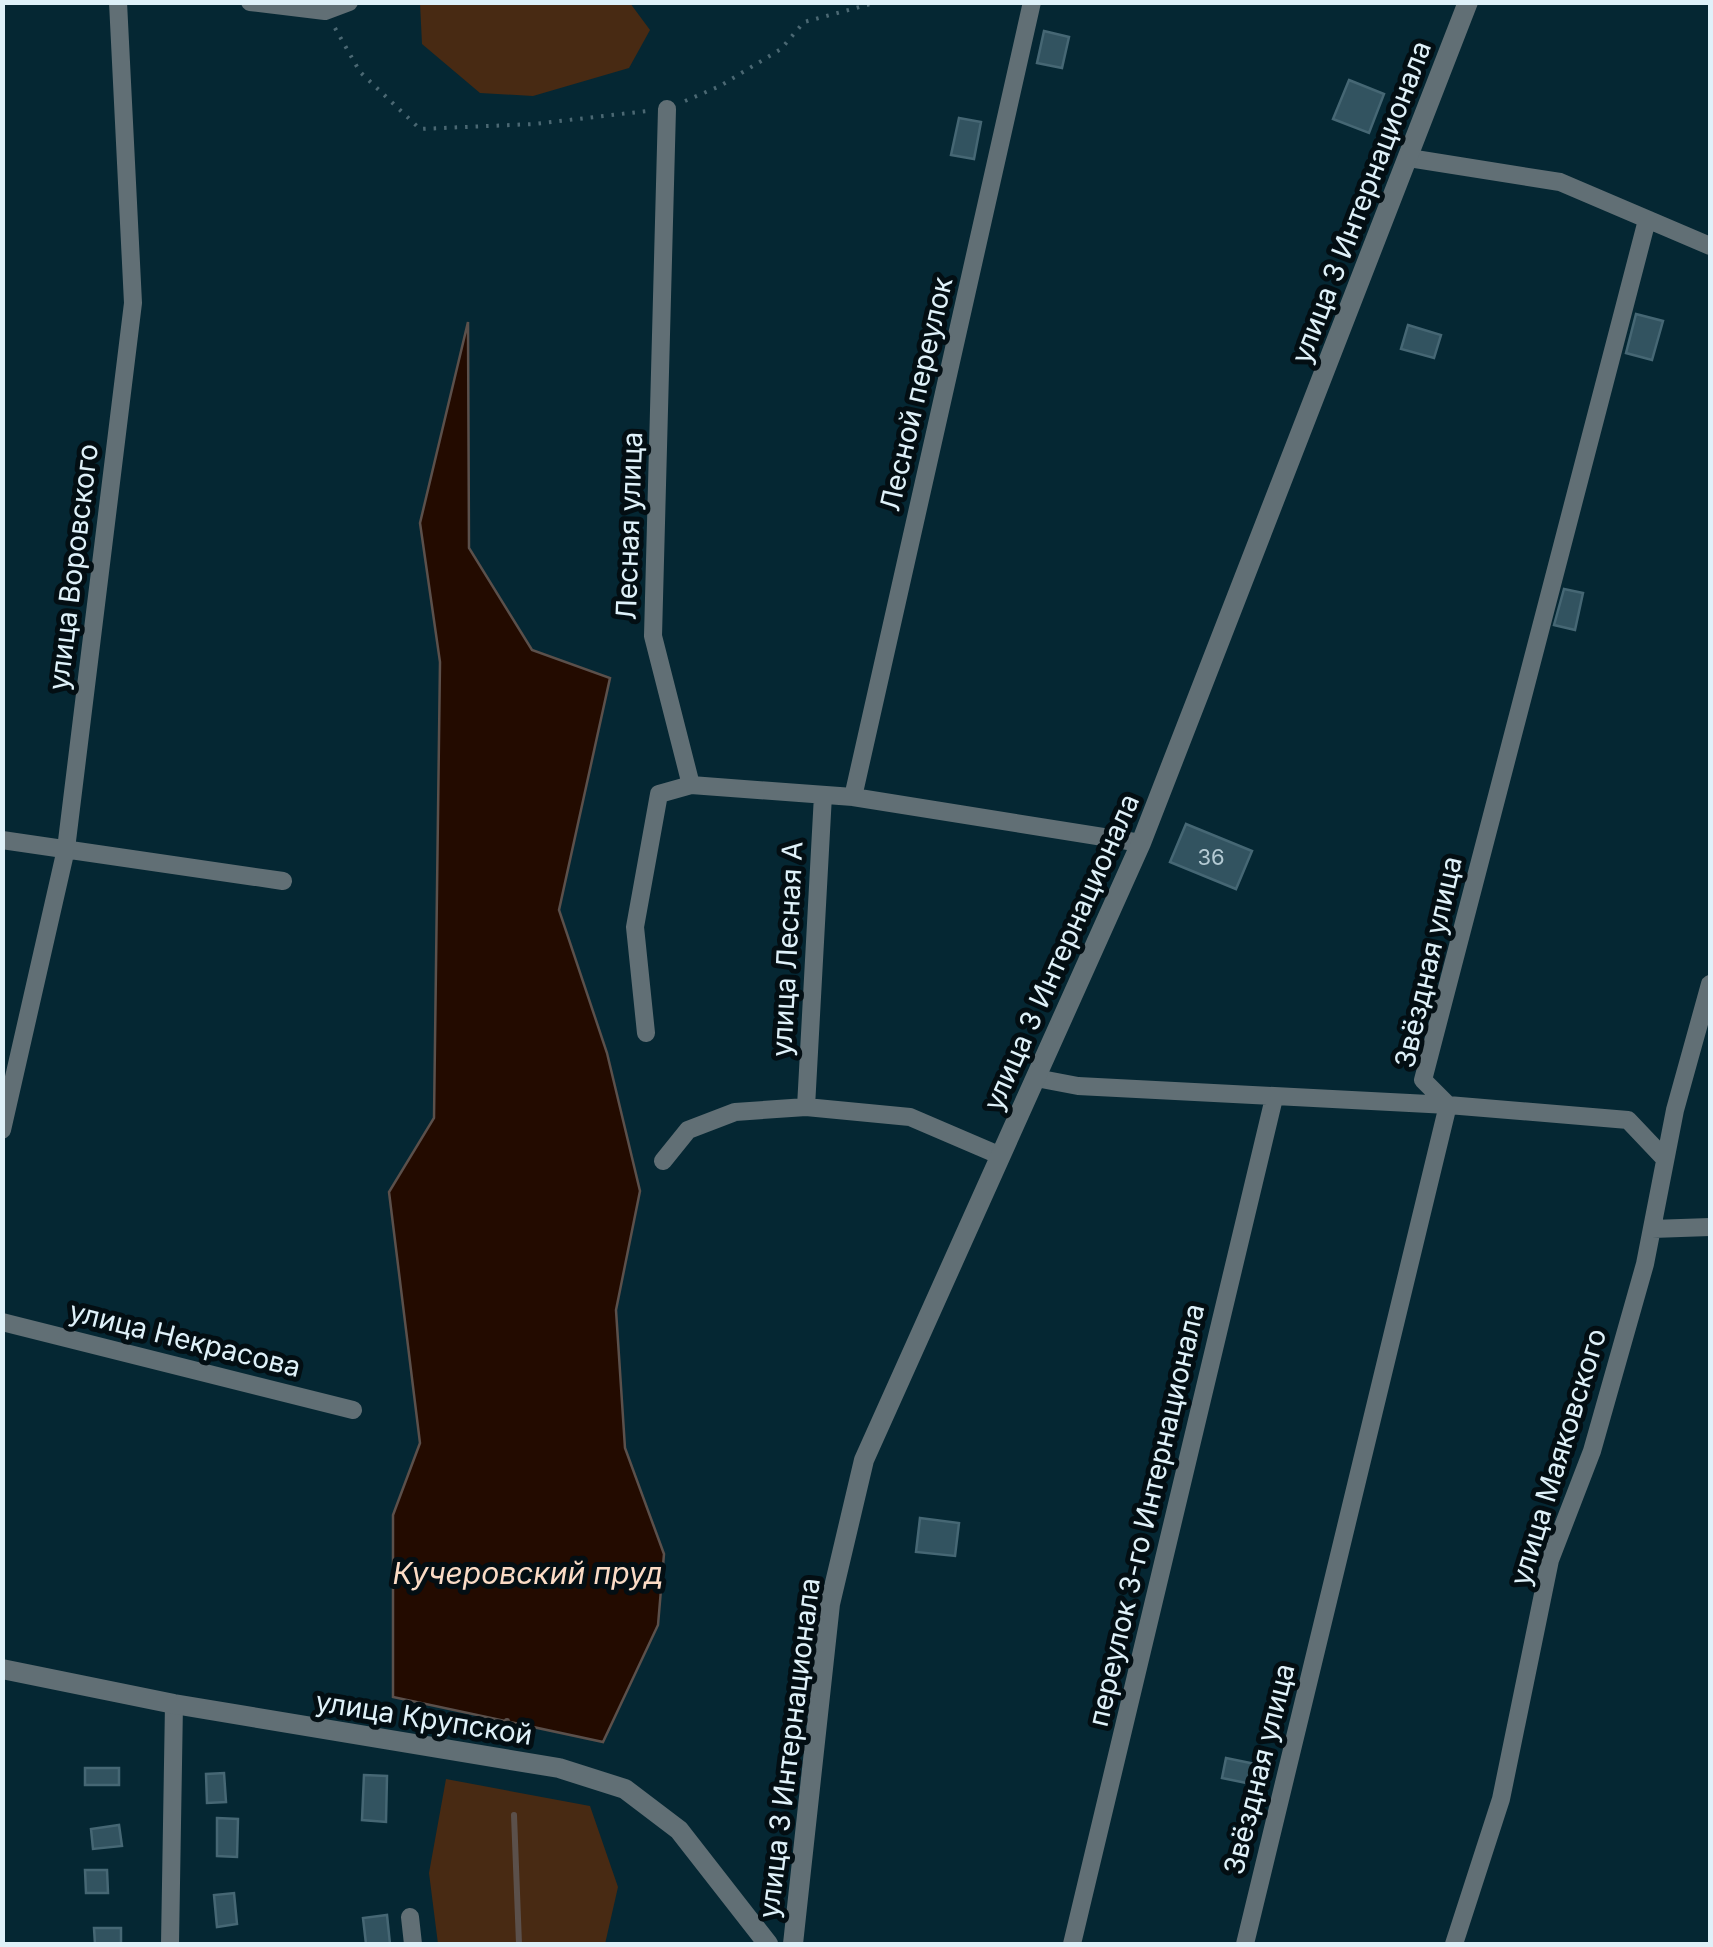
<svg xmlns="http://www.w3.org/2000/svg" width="1713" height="1947" font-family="Inter,sans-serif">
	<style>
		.green { fill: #482a13 }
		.water { fill: #230b00; stroke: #5b504b; stroke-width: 2.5 }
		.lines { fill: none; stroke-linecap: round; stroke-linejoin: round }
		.stream { stroke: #5b504b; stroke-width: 6 }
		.building { fill: #325360; stroke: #466774; stroke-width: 2.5 }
		.path { stroke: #4b6873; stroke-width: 4; stroke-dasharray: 2.5 8; stroke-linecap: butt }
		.minor { stroke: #616f75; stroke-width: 18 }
		.tertiary { stroke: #616f75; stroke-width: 20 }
		.labels { text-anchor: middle; stroke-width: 10; stroke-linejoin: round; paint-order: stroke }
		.number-label { font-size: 22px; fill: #b4cad3 }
		.street-label { font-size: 28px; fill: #dff1f9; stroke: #030e13 }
		.water-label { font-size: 30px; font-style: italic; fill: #fbdbc5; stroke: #030e13 }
	</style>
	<rect width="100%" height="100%" fill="#052733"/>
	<!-- green -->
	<path class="green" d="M420,3H630L650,30L629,68L533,96L480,93L422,44Z
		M446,1779L590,1806L618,1887L605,1944H438L429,1873Z"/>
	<!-- water -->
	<path class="water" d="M468,322L469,548L532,650L610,678L559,910L607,1053L640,1191L616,1310L625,1448L664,1554L658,1625L603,1742L393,1697V1515L420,1443L389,1192L434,1118L440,662L420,523Z"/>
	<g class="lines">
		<!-- stream -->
		<path class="stream" d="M507,1721L508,1733
			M514,1815L519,1944"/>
	</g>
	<!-- building -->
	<path class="building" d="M1044,31L1069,37L1062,68L1037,63Z
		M1349,80L1384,94L1369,133L1333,119Z
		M959,118L981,122L974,159L951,155Z
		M1636,314L1663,321L1652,360L1626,353Z
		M1408,325L1441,335L1434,358L1401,349Z
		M1564,589L1583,593L1575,630L1554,625Z
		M1186,824L1252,851L1236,889L1170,862Z
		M920,1518L959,1523L955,1556L916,1552Z
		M1226,1758L1265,1766L1261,1786L1222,1778Z
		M85,1768H119V1785H85Z
		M224,1773L226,1802L207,1803L206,1774Z
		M364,1775L387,1776L386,1822L362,1820Z
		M217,1818L238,1819L237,1857L217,1856Z
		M119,1825L122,1846L93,1849L91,1829Z
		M85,1870H107L108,1893H86Z
		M234,1893L237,1924L217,1927L214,1895Z
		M387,1915L390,1944H366L363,1918Z
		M94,1928H121V1944H95Z"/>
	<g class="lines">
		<!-- path -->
		<path class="path" d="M335,28L360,72L420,129L534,124L647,111
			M685,101L720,86L781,49L804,22L878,2"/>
		<!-- minor -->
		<path class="minor" d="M250,2L325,11L349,2
			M1409,158L1560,182L1710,246
			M691,785L853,797L1141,843
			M853,797L1032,2
			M2,840L283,881
			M646,1033L635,927L659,794L691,785L653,636L667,109
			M1036,1078L1078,1086L1448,1105L1628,1120L1665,1159
			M806,1107L823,795
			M2,1130L66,849L133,303L118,2
			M663,1161L688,1130L735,1112L806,1107L910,1117L1001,1156
			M1652,1229L1710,1227
			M2,1322L353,1410
			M410,1917L413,1944
			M170,1944L174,1704
			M1072,1944L1274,1098
			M1245,1944L1448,1105L1423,1080L1647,220
			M1454,1944L1501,1799L1550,1560L1592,1451L1645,1264L1675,1110L1710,984"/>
		<!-- tertiary -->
		<path class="tertiary" d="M2,1669L174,1704L559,1768L625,1789L679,1830L768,1944
			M793,1944L830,1604L864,1460L1141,843L1468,2"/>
	</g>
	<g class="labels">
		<!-- number labels -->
		<g class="number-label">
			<text x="1211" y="865">36</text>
		</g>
		<!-- street labels -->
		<g class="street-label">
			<text transform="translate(1361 202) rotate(-69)" y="10">улица 3 Интернационала</text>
			<text transform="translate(916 394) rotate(-77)" y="10">Лесной переулок</text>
			<text transform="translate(629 526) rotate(-88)" y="10">Лесная улица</text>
			<text transform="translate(73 567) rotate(-83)" y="10">улица Воровского</text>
			<text transform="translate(787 949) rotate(-87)" y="10">улица Лесная А</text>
			<text transform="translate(1061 952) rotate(-66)" y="10">улица 3 Интернационала</text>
			<text transform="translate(1428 962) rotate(-77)" y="10">Звёздная улица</text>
			<text transform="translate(185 1339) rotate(14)" y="10">улица Некрасова</text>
			<text transform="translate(1558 1457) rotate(-73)" y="10">улица Маяковского</text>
			<text transform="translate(1146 1515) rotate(-77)" y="10">переулок 3-го Интернационала</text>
			<text transform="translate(424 1718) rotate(9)" y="10">улица Крупской</text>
			<text transform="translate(789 1748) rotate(-83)" y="10">улица 3 Интернационала</text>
			<text transform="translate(1259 1769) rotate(-76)" y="10">Звёздная улица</text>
		</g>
		<!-- water labels -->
		<g class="water-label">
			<text x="528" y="1584">Кучеровский пруд</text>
		</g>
	</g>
	<!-- border -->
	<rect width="1713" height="1947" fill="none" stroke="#dff1f9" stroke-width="10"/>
</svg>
